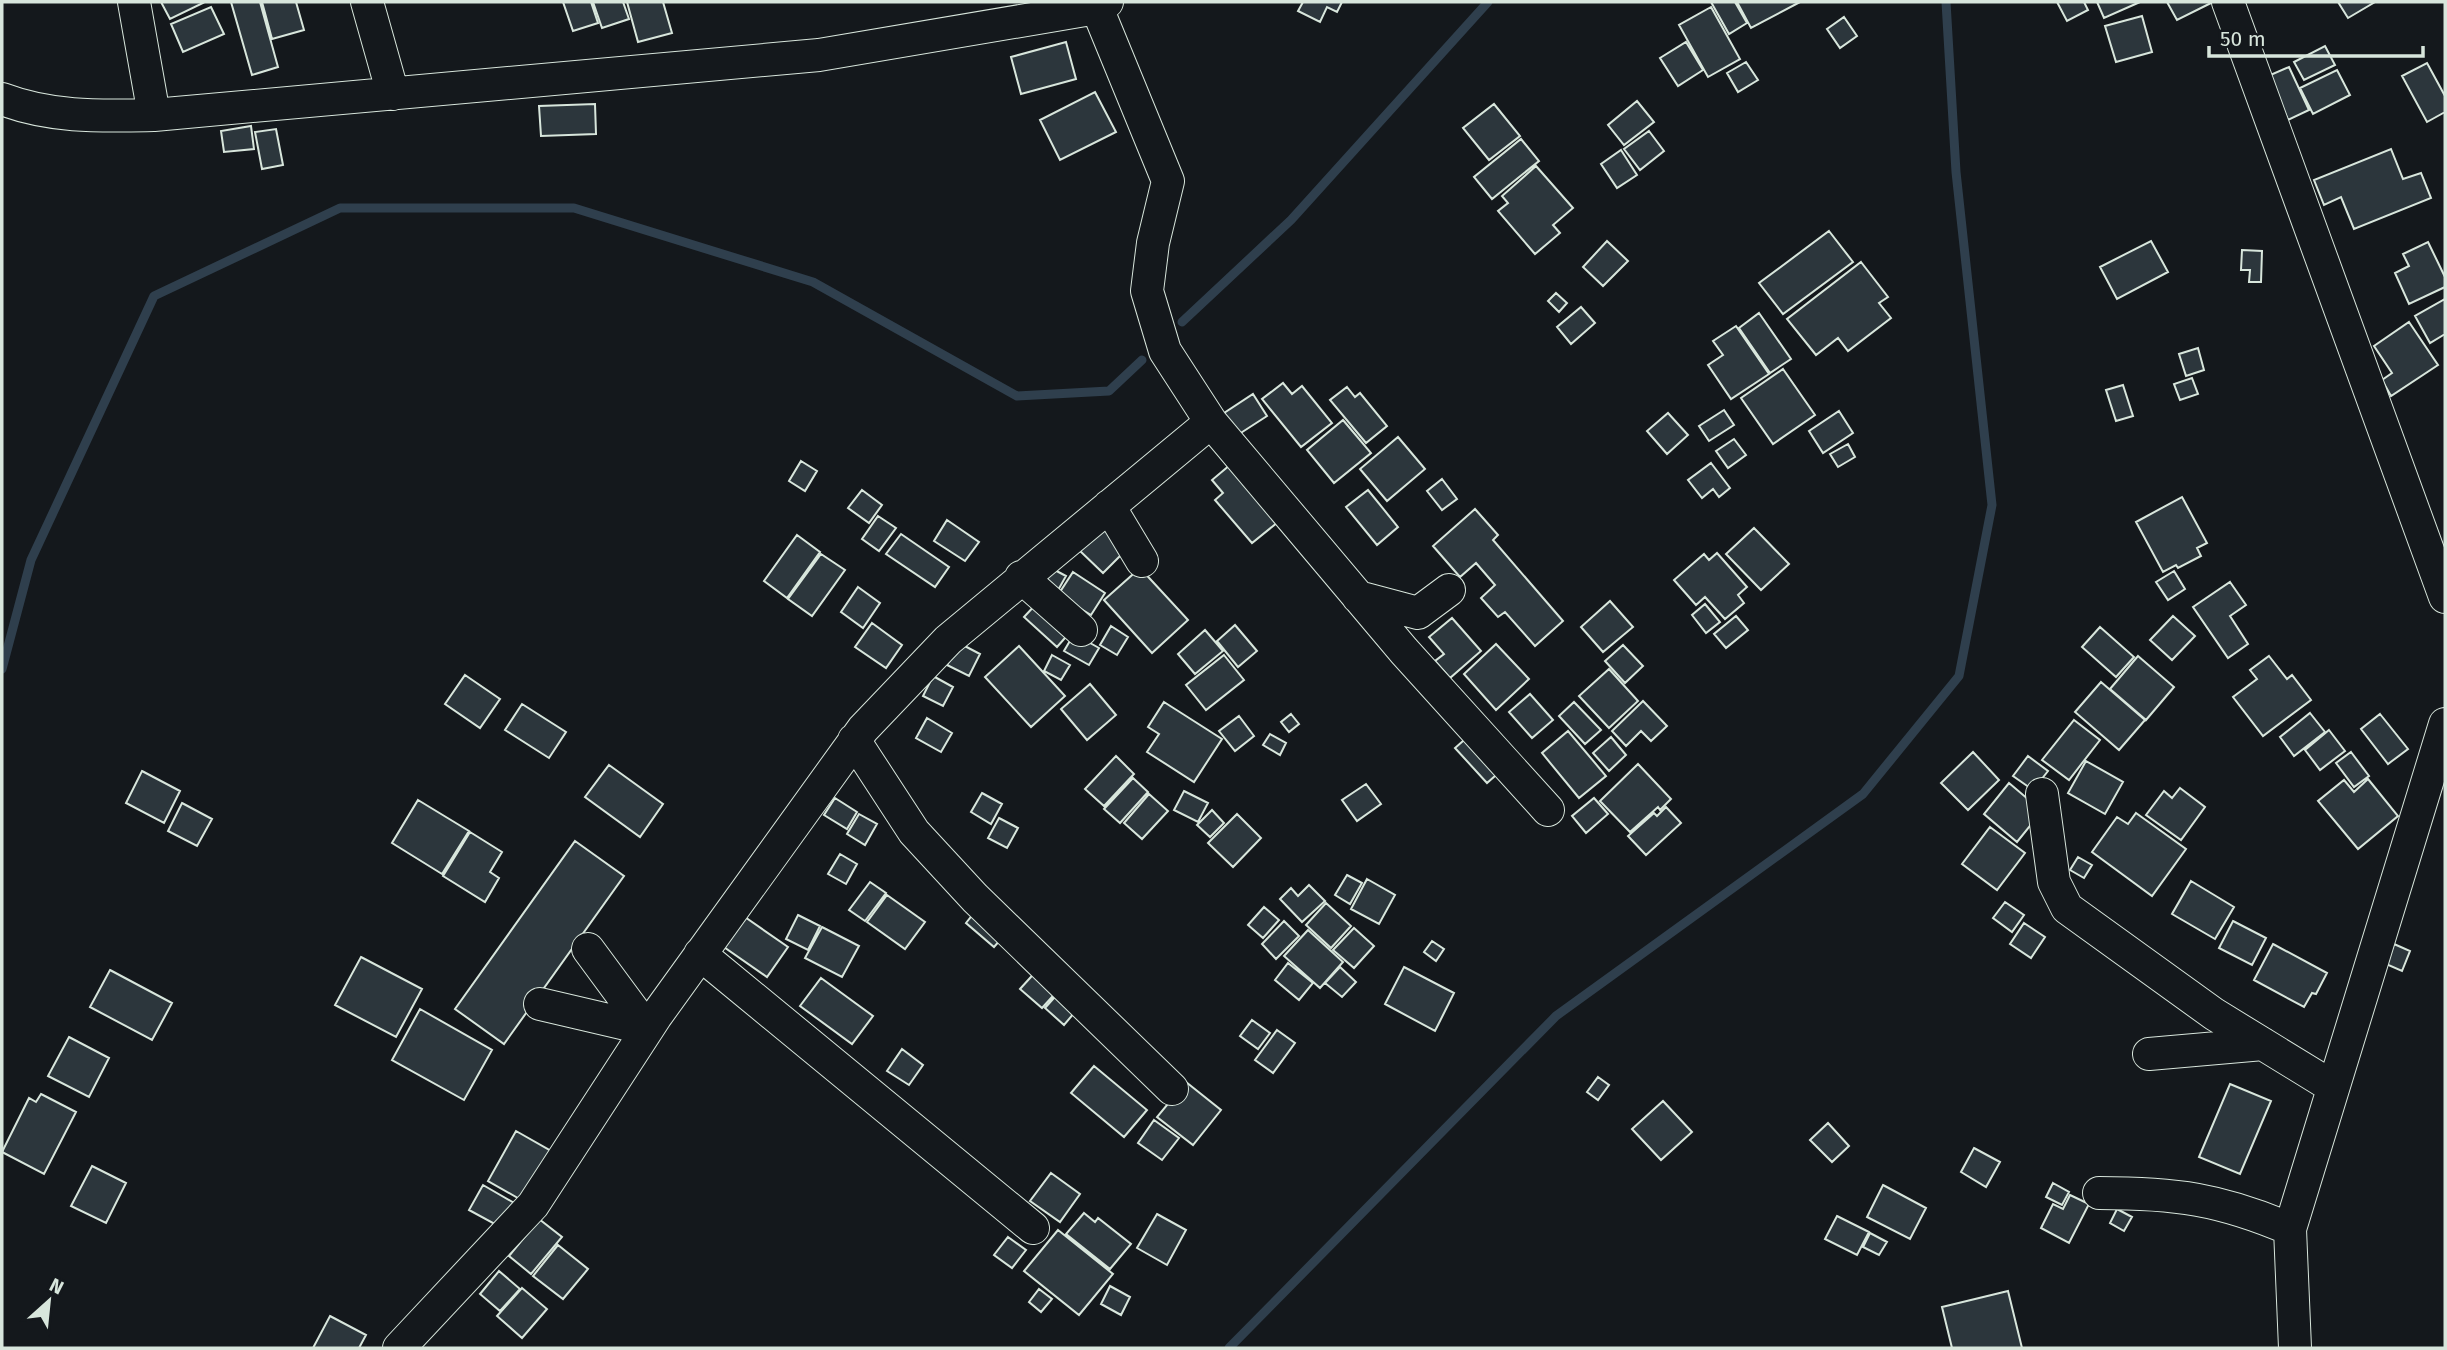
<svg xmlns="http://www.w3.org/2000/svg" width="2447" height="1350" font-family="'Fira Sans',sans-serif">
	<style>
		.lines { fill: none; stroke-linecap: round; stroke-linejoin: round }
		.stream { stroke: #2f3f4d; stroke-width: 9 }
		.building { fill: #2c363c; stroke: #d8e6dc; stroke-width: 2 }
		.minor-casing { stroke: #d8e6dc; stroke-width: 34 }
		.minor { stroke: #14181c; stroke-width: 32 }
	</style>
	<rect width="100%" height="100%" fill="#14181c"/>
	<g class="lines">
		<!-- stream -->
		<path class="stream" d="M1182,322L1291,220L1488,2
			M2,669L31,560L154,296L340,208H574L813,282L1017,396L1109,391L1142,360
			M1229,1348L1556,1016L1863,794L1959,676L1992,505L1956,172L1946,2"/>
	</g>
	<!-- building -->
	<path class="building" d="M161,2H202L203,3L170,19Z
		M231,2H260L278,67L252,75Z
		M262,2H296L304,30L272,39Z
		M563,2H591L598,23L573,31Z
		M593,2H623L629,19L602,28Z
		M627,2H663L672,33L638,42Z
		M1303,2H1342L1337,12L1327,7L1320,22L1298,11Z
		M1711,2H1735L1747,23L1729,34Z
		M1737,2H1800L1751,28Z
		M2057,2H2084L2088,10L2067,21Z
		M2097,2H2140L2104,18Z
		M2167,2H2213L2177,20Z
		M2338,2H2375L2348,18Z
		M211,7L224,34L183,52L171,24Z
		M1711,7L1740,59L1708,77L1679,25Z
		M2142,16L2152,52L2116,62L2105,26Z
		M1844,17L1857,36L1840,48L1827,29Z
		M1066,42L1076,79L1021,94L1011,57Z
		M1686,42L1703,70L1678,86L1660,58Z
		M2325,46L2335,65L2304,80L2294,62Z
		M1746,62L1758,80L1738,92L1727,73Z
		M2427,63L2445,96V112L2427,122L2402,76Z
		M2289,67L2309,110L2288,120L2268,76Z
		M2337,70L2350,95L2313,114L2300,88Z
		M1095,92L1116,132L1060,160L1040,120Z
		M1637,101L1654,122L1624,145L1608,125Z
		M595,104L596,134L541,136L539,106Z
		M1494,104L1520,136L1489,160L1463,128Z
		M251,126L254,149L224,152L221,131Z
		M276,129L283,165L262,169L255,132Z
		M1649,131L1664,151L1640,170L1624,149Z
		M1521,139L1539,161L1492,199L1474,177Z
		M2391,149L2403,179L2421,173L2431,198L2354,229L2341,197L2324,205L2314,180Z
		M1621,150L1637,175L1617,188L1601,164Z
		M1536,166L1573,208L1553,225L1560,233L1535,254L1498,211L1508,203L1502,196Z
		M1829,231L1853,262L1783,314L1759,283Z
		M1607,241L1628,261L1603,286L1583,267Z
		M2151,241L2168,272L2117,299L2100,267Z
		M2428,242L2445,277V287L2409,304L2395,273L2409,266L2403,254Z
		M2242,250L2262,251L2261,282H2249L2250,270H2241Z
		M1861,262L1888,297L1879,303L1891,318L1848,351L1838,338L1816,355L1787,319Z
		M1556,293L1567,303L1559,312L1548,301Z
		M2445,299V334L2430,343L2415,316Z
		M1581,307L1595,323L1571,344L1557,327Z
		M1759,313L1791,359L1770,373L1739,328Z
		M2409,322L2438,365L2391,396L2382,380L2392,373L2374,346Z
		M1736,326L1769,374L1731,399L1708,365L1723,355L1713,341Z
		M2198,348L2204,370L2186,376L2179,354Z
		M1783,369L1815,415L1773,444L1741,398Z
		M2192,378L2198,394L2180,400L2174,384Z
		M1283,383L1292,394L1302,386L1332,423L1301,447L1262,399Z
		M2123,385L2133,416L2116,421L2106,390Z
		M1347,387L1355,397L1360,393L1387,426L1366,443L1330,400Z
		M1253,394L1267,416L1233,438L1218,417Z
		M1724,410L1734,425L1709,441L1699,426Z
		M1839,411L1853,433L1823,453L1809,431Z
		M1668,413L1688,435L1667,454L1647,431Z
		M1343,420L1371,453L1334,483L1307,450Z
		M1398,437L1425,469L1387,501L1360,469Z
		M1734,439L1746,455L1728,468L1716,451Z
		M1848,444L1855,457L1838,467L1830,454Z
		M801,461L817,471L805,491L789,481Z
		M1711,463L1730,488L1719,497L1713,489L1702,498L1688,480Z
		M1230,465L1278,522L1252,543L1215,500L1223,493L1212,480Z
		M1442,479L1457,499L1442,510L1427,491Z
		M862,490L882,505L869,523L848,508Z
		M1368,490L1398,527L1377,545L1346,507Z
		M2182,497L2207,543L2197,548L2201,556L2178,568L2176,565L2163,572L2136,522Z
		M1475,509L1498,535L1493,540L1563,621L1535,646L1505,612L1498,617L1481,598L1495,585L1476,563L1460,577L1433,546Z
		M878,516L896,528L879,551L862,539Z
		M947,520L979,542L965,561L934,541Z
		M1102,527L1126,550L1103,573L1079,550Z
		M1754,528L1789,564L1761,590L1726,554Z
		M901,534L949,567L935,587L886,554Z
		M797,535L820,552L787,598L764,581Z
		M1717,553L1747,587L1738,595L1744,603L1725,619L1705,597L1696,605L1674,580L1704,554L1709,560Z
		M821,554L845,570L812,616L788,599Z
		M1051,568L1066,576L1057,592L1043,583Z
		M1140,568L1188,620L1152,653L1104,600Z
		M2174,571L2185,589L2168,600L2156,582Z
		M1073,572L1105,593L1091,615L1058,595Z
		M2230,582L2246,605L2230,616L2248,644L2228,658L2193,607Z
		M858,587L880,603L863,628L841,612Z
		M1039,601L1072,630L1057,647L1024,617Z
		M1610,601L1633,627L1603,652L1581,627Z
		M1705,604L1720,622L1706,633L1692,615Z
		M1736,616L1748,630L1726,648L1714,634Z
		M2173,616L2195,636L2172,660L2150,640Z
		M1452,618L1481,651L1450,678L1435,661L1444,654L1429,637Z
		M872,623L902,645L886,668L855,647Z
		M1235,625L1257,651L1238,667L1217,641Z
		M1111,626L1128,637L1117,655L1100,645Z
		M2100,627L2134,657L2116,677L2082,647Z
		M1205,630L1223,651L1195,674L1178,654Z
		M1074,634L1099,648L1089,665L1064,651Z
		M959,643L980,654L969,676L947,665Z
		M1496,644L1529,679L1496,710L1464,674Z
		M1623,645L1643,666L1625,683L1605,661Z
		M1019,646L1065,696L1031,727L985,677Z
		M1052,655L1070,665L1061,680L1044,671Z
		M1224,655L1244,680L1206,710L1186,685Z
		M2138,656L2174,687L2146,720L2110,689Z
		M2269,656L2287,679L2292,675L2311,700L2263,736L2233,697L2257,679L2250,670Z
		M1609,669L1638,701L1609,728L1579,696Z
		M465,675L500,699L480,728L445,704Z
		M933,676L953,687L943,706L923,696Z
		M2101,682L2145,720L2119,750L2075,712Z
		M1090,684L1116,715L1087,740L1061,709Z
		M1530,694L1553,720L1532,738L1509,712Z
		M1643,701L1667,726L1651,741L1641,731L1626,746L1612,731Z
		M1164,702L1222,739L1194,782L1147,752L1159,734L1148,727Z
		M1574,702L1601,730L1585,744L1559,716Z
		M522,704L566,732L549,758L505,730Z
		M2310,713L2325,732L2294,756L2280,737Z
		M1291,714L1299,724L1289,732L1281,722Z
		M2380,714L2408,749L2388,764L2361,729Z
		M1239,716L1254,736L1235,751L1219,731Z
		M927,718L952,733L941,752L916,738Z
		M2074,720L2100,740L2069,780L2042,760Z
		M2329,730L2345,751L2320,770L2305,750Z
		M1568,731L1606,776L1579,798L1542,753Z
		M1270,734L1286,743L1280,755L1263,745Z
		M1471,734L1503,769L1487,783L1455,748Z
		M1611,737L1626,755L1609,771L1593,753Z
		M1973,752L1999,780L1968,810L1941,783Z
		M2351,752L2369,776L2354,787L2336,763Z
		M1116,756L1134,774L1104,806L1085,789Z
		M2028,756L2048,771L2033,790L2013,776Z
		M2086,761L2123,782L2105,814L2068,793Z
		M1638,764L1671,799L1660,810L1658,807L1630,832L1600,801Z
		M609,765L663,804L640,837L585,797Z
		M142,771L180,791L164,823L126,803Z
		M1133,778L1148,792L1120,823L1104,809Z
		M2368,779L2398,816L2358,849L2318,801L2344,780L2354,792Z
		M2009,783L2042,811L2017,842L1984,814Z
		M1366,784L1381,804L1357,821L1342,800Z
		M2180,788L2205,807L2181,840L2146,815L2164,791L2172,798Z
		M1184,791L1208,803L1198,822L1174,810Z
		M982,793L1002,804L991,824L971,812Z
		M1149,794L1168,811L1142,839L1124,823Z
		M835,798L857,812L847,829L824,815Z
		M1594,798L1608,814L1586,833L1572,816Z
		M418,800L469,831L442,874L392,843Z
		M182,803L212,819L197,846L168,831Z
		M1666,807L1681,823L1646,855L1628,836L1654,813L1657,816Z
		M1212,810L1224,823L1210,837L1197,825Z
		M2136,813L2186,849L2152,896L2092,852L2117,817L2128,824Z
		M859,814L877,824L865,845L847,834Z
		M1237,814L1261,838L1233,867L1208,843Z
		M999,818L1018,828L1007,848L988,838Z
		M1990,827L2025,853L1997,890L1962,864Z
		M470,832L502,852L490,872L499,878L485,902L443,876Z
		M575,841L624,876L504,1044L455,1009Z
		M840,854L857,864L846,884L828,874Z
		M2078,857L2092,865L2084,878L2070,870Z
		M1347,875L1362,883L1350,904L1335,895Z
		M1367,879L1395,895L1379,924L1351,909Z
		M2191,881L2234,907L2215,939L2172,914Z
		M870,882L886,893L865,921L849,910Z
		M1309,885L1325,901L1302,922L1280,899L1291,888L1298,896Z
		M887,895L925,922L905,949L867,922Z
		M2005,902L2024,915L2012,932L1993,918Z
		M1326,903L1351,926L1331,948L1306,925Z
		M1264,907L1279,920L1263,938L1248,925Z
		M978,908L1007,932L994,947L966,923Z
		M742,915L788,947L767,977L721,945Z
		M798,915L820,926L808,950L786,939Z
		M1284,921L1299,936L1276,959L1262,944Z
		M2233,921L2266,938L2252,965L2219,948Z
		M2024,923L2045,937L2031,958L2010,944Z
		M822,927L859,946L842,977L805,958Z
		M1354,928L1374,946L1354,968L1333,950Z
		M1308,930L1343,962L1320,988L1284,956Z
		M1432,941L1444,949L1436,961L1424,952Z
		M2273,944L2327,973L2316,994L2312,993L2304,1007L2254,980Z
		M2394,944L2410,951L2402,971L2386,964Z
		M361,957L422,989L396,1037L335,1005Z
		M1288,963L1313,983L1299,1000L1275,980Z
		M1040,967L1062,986L1042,1008L1020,989Z
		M1340,967L1356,982L1342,997L1325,983Z
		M1404,967L1454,993L1435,1031L1385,1004Z
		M110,970L172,1003L152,1040L90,1007Z
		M821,978L873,1016L852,1044L800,1006Z
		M1061,990L1080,1006L1064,1025L1045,1008Z
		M420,1009L492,1050L464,1100L392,1060Z
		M1252,1020L1270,1033L1258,1049L1240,1036Z
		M1277,1030L1295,1043L1273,1073L1255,1060Z
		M69,1037L109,1058L89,1097L48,1076Z
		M902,1049L923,1065L909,1085L887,1071Z
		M1094,1066L1147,1110L1124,1137L1071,1093Z
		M1598,1077L1609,1085L1598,1100L1587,1092Z
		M1186,1082L1221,1110L1193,1145L1157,1117Z
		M2230,1084L2271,1101L2240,1174L2199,1157Z
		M41,1094L76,1112L44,1174L2,1152L29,1098L36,1102Z
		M1663,1101L1692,1132L1661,1160L1632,1129Z
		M1154,1120L1179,1138L1162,1160L1138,1143Z
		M1828,1123L1849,1146L1832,1162L1810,1140Z
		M516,1131L551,1151L523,1201L488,1181Z
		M1974,1148L2000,1162L1986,1187L1961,1172Z
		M92,1166L126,1183L106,1223L71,1206Z
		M1051,1173L1080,1194L1060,1222L1030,1201Z
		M2053,1183L2069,1192L2062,1205L2046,1197Z
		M483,1185L516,1204L502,1228L469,1210Z
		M1883,1185L1926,1208L1910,1239L1867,1217Z
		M2070,1195L2089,1204L2069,1243L2041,1228L2053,1204L2063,1209Z
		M2117,1209L2132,1217L2124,1231L2110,1223Z
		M1084,1213L1095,1222L1098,1218L1131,1244L1110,1269L1066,1234Z
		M1157,1214L1186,1230L1167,1265L1137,1248Z
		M1837,1216L1869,1232L1857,1255L1825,1239Z
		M539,1219L562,1237L531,1274L509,1256Z
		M1058,1230L1113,1274L1079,1315L1024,1271Z
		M1870,1233L1887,1242L1879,1255L1863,1247Z
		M1008,1237L1026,1250L1012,1268L994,1255Z
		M558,1245L588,1269L563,1299L533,1276Z
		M499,1271L520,1289L500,1311L480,1294Z
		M1110,1286L1130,1297L1121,1315L1101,1304Z
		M522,1288L547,1309L522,1338L497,1316Z
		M1039,1289L1052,1299L1041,1312L1029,1302Z
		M2008,1291L2022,1348H1952L1942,1307Z
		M330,1316L366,1335L359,1348H313Z"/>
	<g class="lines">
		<!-- minor casing -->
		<g class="minor-casing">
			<path id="minor" d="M134,2L154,115
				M367,2L393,94
				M2228,2L2445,597
				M2,99C52,118 101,116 154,115L819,55L1097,8
				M1211,422L1404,651L1548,810
				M1109,506L1142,561
				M1021,577L1081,630
				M1358,597L1418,613L1449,590
				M854,740L914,832L975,898L1172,1089
				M2042,794L2054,882L2067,908L2214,1014L2333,1087
				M700,954L1033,1228
				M540,1004L647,1029L588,949
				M2149,1054L2263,1044
				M2099,1193C2175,1193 2220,1199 2290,1229
				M399,1348L533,1205L656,1016L863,729L948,640L1211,422L1165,351L1147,291L1153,243L1168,181L1097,8L1107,2
				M2295,1348L2290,1229L2445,724"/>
		</g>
		<!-- minor -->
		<use href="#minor" class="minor"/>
	</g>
	<!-- border -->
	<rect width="2447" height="1350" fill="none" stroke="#d8e6dc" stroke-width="7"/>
	<!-- north arrow -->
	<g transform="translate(49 1301) rotate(27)" stroke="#14181c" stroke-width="5" paint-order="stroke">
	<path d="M0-5L12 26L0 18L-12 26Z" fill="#d8e6dc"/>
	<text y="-10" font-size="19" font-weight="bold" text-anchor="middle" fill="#d8e6dc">N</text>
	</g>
	<!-- scale -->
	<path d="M2209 46v10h214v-10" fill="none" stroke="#d8e6dc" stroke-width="3.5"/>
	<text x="2220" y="46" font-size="21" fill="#d8e6dc" stroke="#14181c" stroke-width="5" paint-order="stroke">50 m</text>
</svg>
